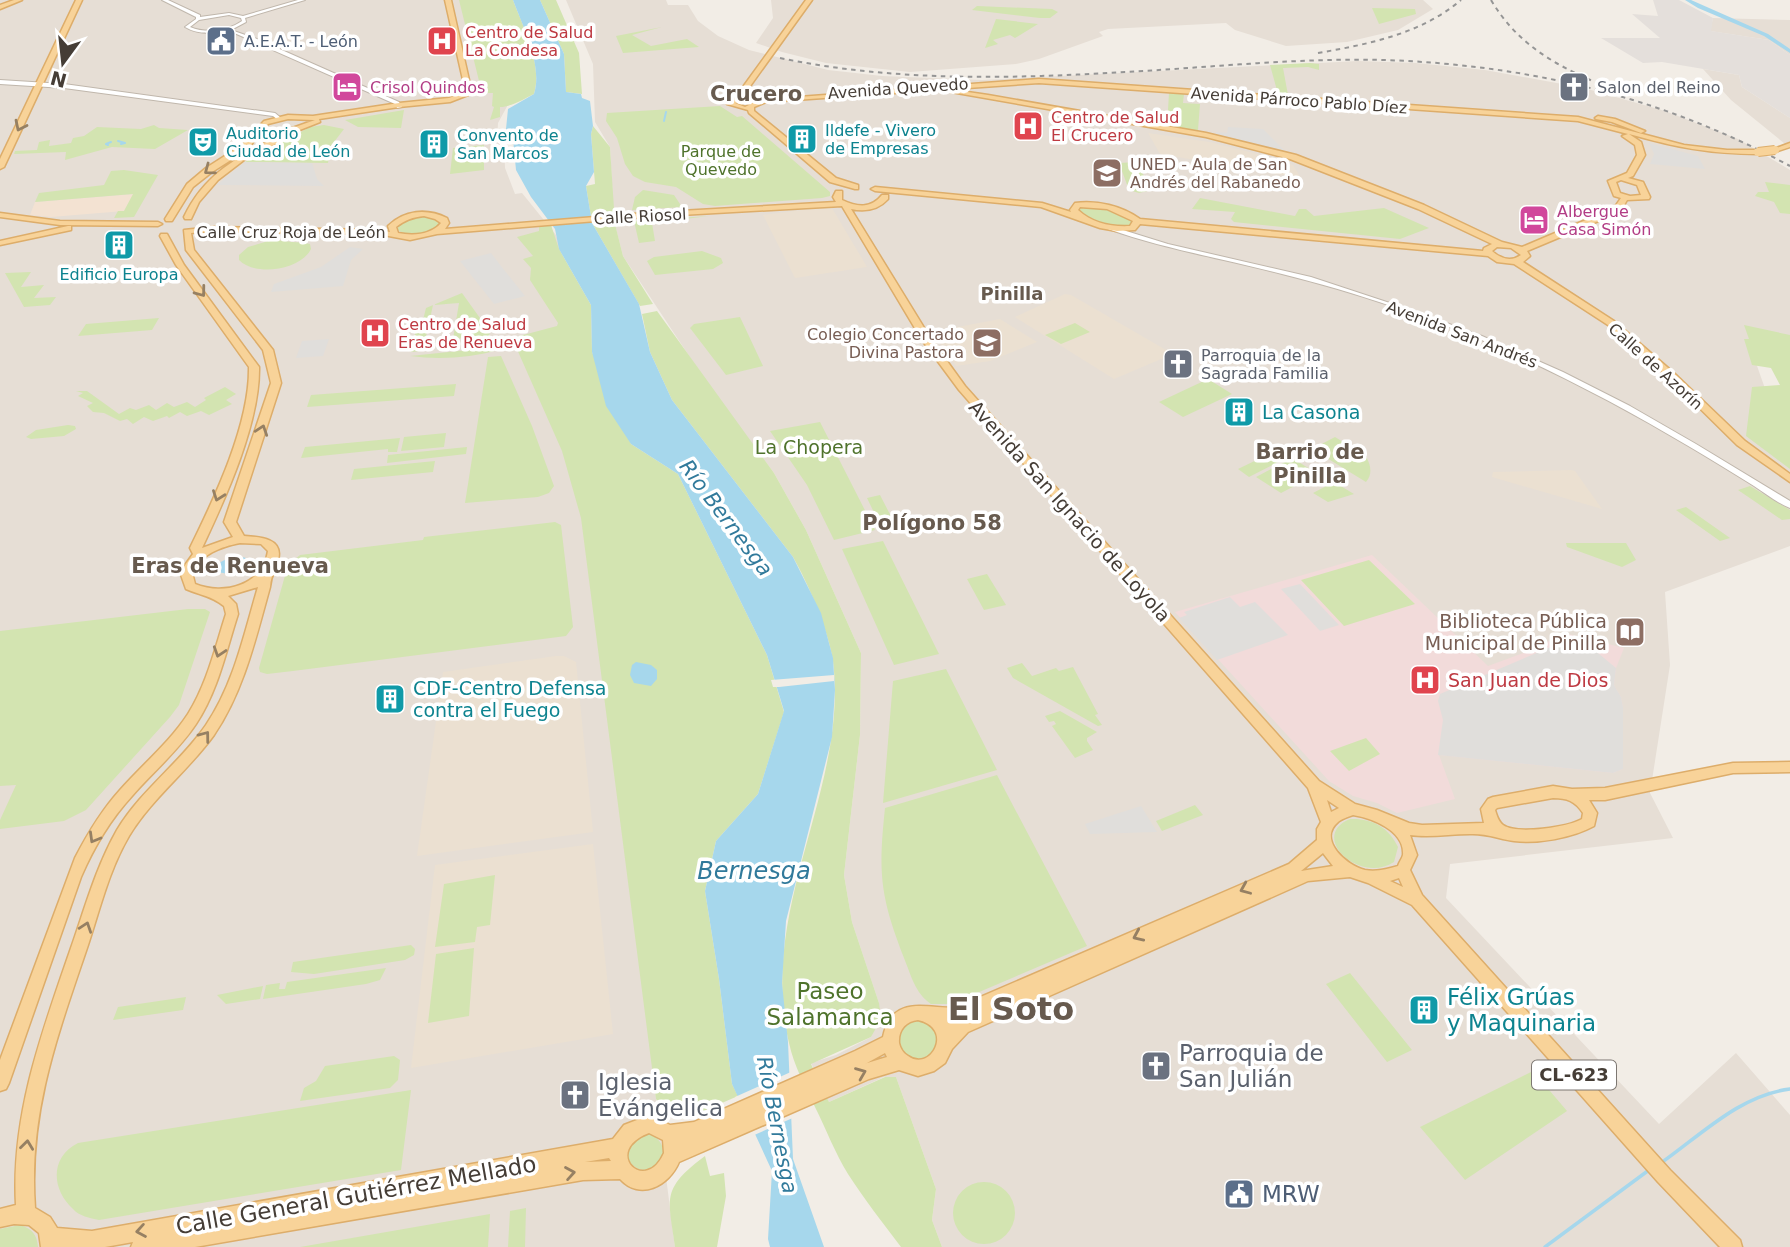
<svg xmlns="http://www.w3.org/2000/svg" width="1790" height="1247" font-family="'DejaVu Sans',sans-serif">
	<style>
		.residential { fill: #e6ded5 }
		.commercial { fill: #f3e2d2 }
		.industrial { fill: #e4dfdb }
		.education { fill: #ebe0d1 }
		.medical { fill: #f2dbda }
		.green { fill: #d3e4b1 }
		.parking { fill: #e0dedb }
		.water { fill: #a6d7ec }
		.pier { fill: #f2ede6 }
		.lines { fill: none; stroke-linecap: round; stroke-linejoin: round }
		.stream-far1 { stroke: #a6d7ec; stroke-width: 2 }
		.stream { stroke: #a6d7ec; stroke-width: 3.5 }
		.canal { fill: #a6d7ec; fill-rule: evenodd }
		.minor-casing { stroke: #c0b7ac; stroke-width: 2 }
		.major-casing { stroke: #ddad6a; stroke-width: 3 }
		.minor { fill: #fff; fill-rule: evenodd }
		.major { fill: #f8d399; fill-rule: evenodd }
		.rail { stroke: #959595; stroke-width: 2; stroke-dasharray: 4.5 4.5; stroke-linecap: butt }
		.major-bridge-casing { stroke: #ddad6a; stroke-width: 10; stroke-linecap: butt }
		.major-bridge { stroke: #f8d399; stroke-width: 8 }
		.oneway { stroke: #968063 }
		.labels { text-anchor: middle; stroke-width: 7; stroke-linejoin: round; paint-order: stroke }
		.far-health-label { font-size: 16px; fill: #be3a42; stroke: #fff; text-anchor: start }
		.far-service-label { font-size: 16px; fill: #4e5e75; stroke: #fff; text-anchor: start }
		.far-hotel-label { font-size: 16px; fill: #b23c85; stroke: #fff; text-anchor: start }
		.far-worship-label { font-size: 16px; fill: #5b616d; stroke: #fff; text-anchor: start }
		.far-street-label { font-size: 16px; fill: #453d36; stroke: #fff }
		.far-culture-label { font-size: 16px; fill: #0d838f; stroke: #fff; text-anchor: start }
		.far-park-label { font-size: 16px; fill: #4f732c; stroke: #fff }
		.far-education-label { font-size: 16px; fill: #785e54; stroke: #fff; text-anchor: start }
		.far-neighbourhood-label { font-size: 18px; font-weight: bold; fill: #675a4e; stroke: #fff }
		.shield { fill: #fff; stroke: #7d7772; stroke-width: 2 }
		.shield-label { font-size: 18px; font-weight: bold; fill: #453d36 }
		.culture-label { font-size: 19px; fill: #0d838f; stroke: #fff; text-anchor: start }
		.park-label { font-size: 19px; fill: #4f732c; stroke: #fff }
		.street-label { font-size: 19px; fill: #453d36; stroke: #fff }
		.education-label { font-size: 19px; fill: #785e54; stroke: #fff; text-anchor: end }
		.health-label { font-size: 19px; fill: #be3a42; stroke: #fff; text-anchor: start }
		.far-district-label { font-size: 21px; font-weight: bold; fill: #675a4e; stroke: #fff }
		.neighbourhood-label { font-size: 21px; font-weight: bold; fill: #675a4e; stroke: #fff }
		.water-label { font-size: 21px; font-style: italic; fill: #317a9b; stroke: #fff }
		.near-park-label { font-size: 23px; fill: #4f732c; stroke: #fff }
		.near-culture-label { font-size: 23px; fill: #0d838f; stroke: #fff; text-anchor: start }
		.near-worship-label { font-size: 23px; fill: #5b616d; stroke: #fff; text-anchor: start }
		.near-service-label { font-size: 23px; fill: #4e5e75; stroke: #fff; text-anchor: start }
		.near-street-label { font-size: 23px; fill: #453d36; stroke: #fff }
		.near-water-label { font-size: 24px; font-style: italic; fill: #317a9b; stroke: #fff }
		.near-district-label { font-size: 32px; font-weight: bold; fill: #675a4e; stroke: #fff }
	</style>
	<rect width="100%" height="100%" fill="#f2ede6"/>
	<!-- residential -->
	<path class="residential" d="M0,0H499L516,90L498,123L497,141H504L505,168L515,194L522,193L556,235L592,352L656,1099L675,1247H0Z
		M566,0H666L668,5H688L698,21L718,36L749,50L828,70L882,76L982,80L1358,61L1416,63L1485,70L1584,88L1665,111L1738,139L1790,170V347L1751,349L1790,459V546L1665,592L1670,665L1650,793L1673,838L1450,864L1446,898L1659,1124L1736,1053L1790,1115V1247H942L932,1220L936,1189L896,1077H884L829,1102L811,1063L836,1055L871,1037L879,1003L852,922L844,875L860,735L861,653L806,530L774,473L711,389L623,256L614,221L610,147L595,122L593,64Z
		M771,0H1423L1433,9L1398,30L1347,42L1286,46L1235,30L1226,23L1108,29L1099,32L1103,36L1039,59L1016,64L910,72L826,63L782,52L756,43L773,18Z
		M1713,18L1790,20V55L1769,40L1710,31Z
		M1703,69L1739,75L1742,87L1790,118V148L1731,100Z"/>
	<!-- commercial -->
	<path class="commercial" d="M134,194L124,211L51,217L30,215L35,202Z"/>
	<!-- industrial -->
	<path class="industrial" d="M1653,0H1679L1713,18L1711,31L1769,40L1790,55V118L1742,87L1739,75L1662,62L1643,63L1601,38H1660L1632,14L1658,16Z"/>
	<!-- education -->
	<path class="education" d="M1148,133L1209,142L1269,157L1293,165L1301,178L1160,154Z
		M827,207L832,208L867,267L795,278L763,215Z
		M1065,294L1071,295L1173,354L1114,379L1015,317Z
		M1000,319L1037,342L990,361L956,366L932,332Z
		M1571,470L1575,471L1602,509L1492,477L1493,472Z
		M556,656H564L576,662L593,832L417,856L443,672Z
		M593,844L613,1034L411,1068L435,865Z"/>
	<!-- medical -->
	<path class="medical" d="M1372,555L1488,666L1534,649L1564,633L1624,648L1616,668L1614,685L1621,697L1623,707V769L1613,773L1439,755L1455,799L1397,813L1377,803L1353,796L1329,781L1175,612Z"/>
	<!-- green -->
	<path class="green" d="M459,0H513C523,27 543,64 534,94C524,99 511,107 500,107V117L490,120L494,107L492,106L493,93H482Z
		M540,0H556L579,53L582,94L566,92L564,54Z
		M977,6L1052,9L1058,12L1050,18H1040L972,10Z
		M1372,8L1415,9L1416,14L1379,24Z
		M996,19L1038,24L1015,38L1010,35L993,40L998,44L985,48Z
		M662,27L632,35L651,46L687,39L699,47L623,53L616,36Z
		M1310,63L1319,64V70L1308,67L1283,68L1288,95L1278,94L1270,65Z
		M1169,93L1184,94L1183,103L1200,104L1198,130L1205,133L1167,127Z
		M720,106L737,117L742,116L830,192V196L822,198L715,206L703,204L676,187L645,182L633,176L625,164L617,138L606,121L607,113Z
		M404,110L401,128L358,127L345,120Z
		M154,125L159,128L188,130L155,149L112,147L65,160L66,152L14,154L15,151L37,150L39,142L50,140L49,146L71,143L73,138L84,136L97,127L141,129Z
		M324,125L344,129L331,146L328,163L245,162L310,127Z
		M593,126L610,147L615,224L623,256L653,304L640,306L592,223L586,186L595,184L591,134Z
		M484,145V170L450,174L453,148Z
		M1137,162L1151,190L1139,193L1129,190L1119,163Z
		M124,170L158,175L134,217L114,218L118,211H124L133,194L35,202L39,193L104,185L111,171Z
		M1765,182L1790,185V214L1780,213L1774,202L1755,196L1758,192H1769Z
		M643,190L674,195L682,207L632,210L635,197Z
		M1200,198L1295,216L1299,209H1306L1314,216L1384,208L1429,228L1400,239L1234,222L1231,219L1235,212L1192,209Z
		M1084,206C1098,206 1127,212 1133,224C1118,231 1090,222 1077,210Z
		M425,216L440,222L439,226C428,236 409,239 397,229L403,221Z
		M709,216L652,223L655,241L639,243L634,221Z
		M539,225H551L559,249L591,305L592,352L631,444L678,474L767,655L784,712L758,794L716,841L705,891L719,979L732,1084L738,1096L685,1119L667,1114L656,1099L581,518L562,451L512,338L557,326L558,323L530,280L531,268L523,259L533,256L517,237L539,231Z
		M275,239C287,243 297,241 310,244L311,249C301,270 255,277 239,260V255L248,247Z
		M702,251L721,258L723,263L713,269L655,275L647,261L654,257Z
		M31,272L21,287L44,285L34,298L56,297L50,305L24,307L5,273Z
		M462,293L490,332L489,336L453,339L459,303L433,305L424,346L421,351L411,352L416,329L421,328L426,308Z
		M657,311L774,473L806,530L861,653L860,735L844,875L852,922L879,1003L881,1019L871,1037L811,1064L829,1102L885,1077H896L936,1189L932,1220L942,1247H901C883,1223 864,1199 848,1174C835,1153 826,1129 815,1107C805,1086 794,1066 789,1043C757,908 849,789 833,661C829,632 808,583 793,557L672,400L650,352L642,314Z
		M740,317L763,366L726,375L690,328L694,324Z
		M159,318L152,330L78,336L86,324Z
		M1075,323L1090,332L1061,344L1045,335Z
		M1744,325L1790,335V469L1746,436L1752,387L1780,385L1771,368L1752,365L1744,339H1749Z
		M497,347L498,350C471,358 438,360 410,356Z
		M501,356L532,426L554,486L549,493L538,497L465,503L488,357Z
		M1208,379L1232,394L1183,417L1159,402Z
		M456,384L454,396L307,407L311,395Z
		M225,387L236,394L226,400L232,404L209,415L201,411L187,416L180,412L169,418L167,416L153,421L144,417L133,424L127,419L120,421L104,413L93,412L87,406L93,403L78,396L83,393L76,391H87L119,414L130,408L136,410L149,405L156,410L167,403L174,407L187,402L195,407L206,400L204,398Z
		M820,422L875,530L834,540L807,485L770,431Z
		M68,425L75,426L76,429L64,436L31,439L26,437L36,430Z
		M446,433L444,447L401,451L404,437Z
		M1335,437L1353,448L1358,446C1367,456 1376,470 1366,482L1312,449Z
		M400,438L397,452H388V449L301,458L305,447Z
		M467,447L466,454L387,463L388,455Z
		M1283,447L1294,454L1249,477L1238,469Z
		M1292,458L1318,474L1281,493L1256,477Z
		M435,461L433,472L351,480L354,469Z
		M1334,482L1354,494L1328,502L1313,493Z
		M1750,486L1790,510V519L1782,520L1738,490Z
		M880,495L896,526L882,529L867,498Z
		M1686,507L1730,538L1720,541L1676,510Z
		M555,522L561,525L573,627L566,636L293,671L267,674L260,672L259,668L288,565L300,555L423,540L424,537Z
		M883,541L939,654L894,665L842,549Z
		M1566,543H1626L1636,560L1622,567L1567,547Z
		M1369,560L1415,604L1344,626L1301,580Z
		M987,574L1006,605L984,610L967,579Z
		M188,609H205L210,612L179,705L170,717L86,810L64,821L0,829V820L16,785L0,786V631Z
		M1022,663L1032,676L1056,668L1059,671L1073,667L1098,714L1095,715L1102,725L1098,726L1013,678L1007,668Z
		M946,669L997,770L883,803L893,681Z
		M1060,711L1097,732L1087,738V741L1093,750L1075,758L1052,726L1056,724L1054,721L1049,722L1045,716Z
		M1366,738L1380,754L1349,771L1330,751Z
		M997,775L1087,946L951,1004H931C915,993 911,975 904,958C880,896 878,874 885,808Z
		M1195,805L1203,815L1162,831L1156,821Z
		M1350,819C1371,818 1389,827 1398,847L1394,862C1359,885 1308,836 1350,819Z
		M495,875L490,925L477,927L475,942L435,947L444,884Z
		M411,945L415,949L414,955L405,960L314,974L291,972L293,962Z
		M474,948L469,1016L428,1023L436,954Z
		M386,968L380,980L366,984L263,999L266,985L280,983L279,989H285L287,982Z
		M1350,973L1412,1050L1387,1062L1326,984Z
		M263,986L260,999L226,1004L217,995Z
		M186,997L183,1010L113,1020L118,1007Z
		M899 1040a19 19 0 1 1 38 0a19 19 0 1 1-38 0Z
		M394,1056L400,1060L398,1080L390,1088L300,1101L304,1088L316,1081L325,1066Z
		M1533,1071L1567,1111L1465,1180L1420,1127Z
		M411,1090L401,1170L99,1220C90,1218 79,1216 73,1209C51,1189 50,1157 78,1143Z
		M627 1152a18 18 0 1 1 36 0a18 18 0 1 1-36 0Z
		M705,1156L710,1176L724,1173L726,1196L717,1247H675C668,1197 661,1189 705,1156Z
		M953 1213a31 31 0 1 1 62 0a31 31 0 1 1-62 0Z
		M526,1208L525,1247H508L510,1211Z
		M490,1214L488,1247H300Z
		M20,1225C32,1229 37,1234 38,1247H0V1229Z"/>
	<!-- parking -->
	<path class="parking" d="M1228,127L1263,129L1287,153L1215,135L1216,132L1227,133Z
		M1649,143L1698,156L1705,169L1650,164L1654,154Z
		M245,162L312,163L317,179L324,186L217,185Z
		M350,247L363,249L351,260L343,286L271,292L274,284L321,267Z
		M491,253L501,266L525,296L494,304L460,261Z
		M329,339L323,356L296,358L302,341Z
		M1300,584L1339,625L1320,631L1281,589Z
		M1230,597L1240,607L1255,602L1288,635L1217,660L1179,618L1187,615L1184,612Z
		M1572,638L1581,639L1616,668L1614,685L1621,697L1623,707V769L1613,773L1438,755L1443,720L1438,701L1440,694Z
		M1141,806L1157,832L1090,834L1085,824Z"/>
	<!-- water -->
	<path class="water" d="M513,0H540L564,54L566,92L581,94L582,98L590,101L593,126L591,134L594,172L586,186L592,223L639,304L650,352L672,400L793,557L821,613L833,658L835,690L832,737L786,921L782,983L788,1042L793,1159L824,1247H770L768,1239L772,1171L732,1084L719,979L705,891L716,841L758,794L784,711L767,655L678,474L631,444L606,406L592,352L591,305L559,249L555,229L531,197L516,170L513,139H505L508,109L534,94C543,65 523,27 513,0Z
		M234,555L246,558L243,568L229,574L217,572V564Z
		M636,662L651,665L657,670V679L651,686L634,683L630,675L632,665Z"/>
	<!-- pier -->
	<path class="pier" d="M834,675V681L779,687H773L771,680Z
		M793,1071L795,1117L752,1136L735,1097Z"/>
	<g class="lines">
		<!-- stream-far1 -->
		<path class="stream-far1" d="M664,121L666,112
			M118,141L125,143L121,144
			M108,145L106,144L111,142"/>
		<!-- stream -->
		<path class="stream" d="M1661,1163C1701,1135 1740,1095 1790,1089
			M1545,1247L1649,1170"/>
		<!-- canal -->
		<path class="canal" d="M1685,0H1691L1768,34L1790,49V53L1764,36L1698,8Z"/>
		<!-- minor casing -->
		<g class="minor-casing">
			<path id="minor" d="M162,0H168L200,15V17L229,13L243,16L298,0H305L245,18L246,22L231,30L257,39L399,102L402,107L397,108L395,104L232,32C215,32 200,36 185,27L196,19V17ZM229,15L241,18L242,21C227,31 207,34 190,27L199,20Z
				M0,80L64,84L275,113L281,118L278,120L273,116L64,88L0,84Z
				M1110,226L1168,244L1311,277L1411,310L1482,336L1563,372L1630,406L1696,444L1790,501V508C1777,503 1765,493 1754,486C1733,473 1712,460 1690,447C1630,411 1567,378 1503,349C1434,319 1355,292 1282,274C1224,259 1165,249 1108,229L1107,228Z"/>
		</g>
		<!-- major casing -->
		<g class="major-casing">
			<path id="major" d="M14,0H22L0,9V5Z
				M76,0H82L4,167L0,169V159Z
				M445,0H451L469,80L468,95L450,102L399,107L319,119L320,122L287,135V138L244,160L218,180L199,202L191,219H185L184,217C204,174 238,157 278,136L260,133L248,149L212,172L193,187L172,221H166L165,219L187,184L206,168L242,145L264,121L288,115L313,116L399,103L449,98L463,93V80ZM288,119L313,120H315L281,132L264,129L268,124Z
				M806,0H812L743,96L760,100L1039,79L1578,117L1684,145L1727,150H1761L1762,152L1758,154C1709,154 1675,147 1629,134L1641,142L1645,155L1633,176L1628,178L1643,182L1650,197L1649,199L1627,200L1620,212L1527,251L1530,256L1523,262L1614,321L1675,374L1745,441L1790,474V482L1737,445L1669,378L1608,325L1514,264L1497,262L1488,256L1140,224L1135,230L1117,231L1100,228L1041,207L875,191L871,189L875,187L1042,203L1071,212L1070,210L1075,203C1097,200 1122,206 1140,219L1483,251L1484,248L1492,244L1418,209L1290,159L1206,137L951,92L954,90L988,95L1206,133L1296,155L1424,205L1502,242L1522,247L1614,208L1621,198L1614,196L1608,181L1627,173L1637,155L1635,145L1622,136L1628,134L1578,121L1039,83L766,102L754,107V111L836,178L858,185V189H855L830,182L749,113L748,110L727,104L735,98ZM744,100L755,102L745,107L735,103ZM1621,180L1637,185L1641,195L1630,196L1620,193L1616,182ZM1080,207L1107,209L1133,221L1130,226C1111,227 1092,223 1078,210ZM1497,247L1511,248L1521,255C1511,262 1501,259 1492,251Z
				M1598,116L1615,119L1645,131L1641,133L1612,122L1596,119L1595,118Z
				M1790,143V147L1775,152L1771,150Z
				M836,191H842V200C857,207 871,209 882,195H888V199C878,210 865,212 851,209L931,339L965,386L1319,781L1355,804L1377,810L1409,823L1422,825L1484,823L1481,809L1488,799L1493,797L1553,786L1572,789L1605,788L1733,763L1790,762V772L1733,773L1605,800H1589L1597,813L1594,826C1572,838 1538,844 1514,841C1499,839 1486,833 1470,834C1450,834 1430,838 1410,835L1417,855L1410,870L1422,895L1670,1170L1740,1240L1742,1247H1720L1658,1182L1412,905L1368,883L1350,877L1308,881L968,1032L952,1049L945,1063L934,1071L918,1076L899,1070L869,1079L679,1162C669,1186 640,1201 620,1179L583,1180L195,1247H131L133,1242L105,1247H41L39,1233L29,1225L14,1224L0,1227V1209L16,1205C11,1115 42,1032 71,948C85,908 96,867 117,830C141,790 180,763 206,725C234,684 244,634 258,587L228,596L236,604L238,614C226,651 218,691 196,724C178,751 153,772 132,796C110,820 94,847 81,877L9,1083L6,1089L0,1091V1060L75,858C88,833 101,811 120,790C142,765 169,743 188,714C207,684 215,648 226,614L224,606C212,596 200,595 186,589L180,572L193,554L190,548C215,497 250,424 249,367L176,265L160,236L161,234H167L184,265L259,367C260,423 226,497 202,548L233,537L224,522L271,383L263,350L186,250L184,230L213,227L378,230L390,232L388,226C404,210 427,208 447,218L449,223L445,229L645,213L836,202L833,197ZM842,206L922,340L959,390L1308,788L1321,822L1317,829V840L1289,864L955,1008C924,1008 892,995 883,1037L855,1051L694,1122L670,1125L650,1115L624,1125L613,1139L92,1231L57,1228L50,1217L35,1208C28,1112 58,1034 88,945C100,909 109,870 129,836C152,798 188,771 214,735C244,691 256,637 270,587C271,573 276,571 278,560C284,538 259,537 244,536L236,522L281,383L273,350L194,250L191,233L213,231L378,234L410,240L437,234L645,217ZM424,216L435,219L441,223C431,235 413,236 398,233L396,227C405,220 413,217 424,216ZM240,543L261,544L268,551C263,585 224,596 195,584L192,572C202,554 220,547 240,543ZM1553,798C1567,798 1575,801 1583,813L1582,819C1568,827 1517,835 1503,825C1498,821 1497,816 1495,810L1497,808ZM1327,800L1339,808L1331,812ZM1353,815C1371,818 1405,830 1403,855C1402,859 1399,862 1398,866C1387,869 1377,872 1365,870C1347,866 1317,840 1338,822C1341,819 1348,817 1353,815ZM1323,853L1333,866L1301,871ZM1399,878L1403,887L1390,881ZM918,1020C955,1028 931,1073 908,1056C903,1053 900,1048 899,1043C898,1030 906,1021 918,1020ZM885,1053L887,1057L864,1064L867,1063ZM649,1133L663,1140L664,1153C645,1196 601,1151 649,1133ZM609,1158L611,1161L585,1162Z
				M0,213L60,221L158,222L162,224L158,226L60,225L0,217Z
				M68,226H71V230L0,245V241Z"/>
		</g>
		<!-- minor -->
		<use href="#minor" class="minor"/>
		<!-- major -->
		<use href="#major" class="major"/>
		<!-- rail -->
		<path class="rail" d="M1491,0C1516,42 1551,63 1595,82
			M1318,53C1369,44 1421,34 1461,0
			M780,58C905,84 1032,78 1159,70C1234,65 1310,58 1385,60C1530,65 1662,97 1790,166"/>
		<!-- major-bridge casing -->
		<g class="major-bridge-casing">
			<path id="major-bridge" d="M1758,152L1775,150"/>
		</g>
		<!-- major-bridge -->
		<use href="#major-bridge" class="major-bridge"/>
	</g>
	<!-- one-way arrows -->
	<defs><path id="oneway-chevron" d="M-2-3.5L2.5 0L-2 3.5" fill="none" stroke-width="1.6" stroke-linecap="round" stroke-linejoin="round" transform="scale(1.75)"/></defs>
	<g class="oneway">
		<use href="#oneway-chevron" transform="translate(20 126) rotate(116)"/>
		<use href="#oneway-chevron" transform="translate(209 170) rotate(143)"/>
		<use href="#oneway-chevron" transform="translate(201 292) rotate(53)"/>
		<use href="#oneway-chevron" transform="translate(262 430) rotate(-71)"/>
		<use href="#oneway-chevron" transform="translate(218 496) rotate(110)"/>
		<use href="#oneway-chevron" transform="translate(219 652) rotate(108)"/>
		<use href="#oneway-chevron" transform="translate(205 736) rotate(-53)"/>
		<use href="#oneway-chevron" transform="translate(94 838) rotate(120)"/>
		<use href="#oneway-chevron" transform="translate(1245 889) rotate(157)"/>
		<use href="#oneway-chevron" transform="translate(86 927) rotate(-71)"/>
		<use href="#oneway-chevron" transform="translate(1138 936) rotate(156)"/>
		<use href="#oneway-chevron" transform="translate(861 1073) rotate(-22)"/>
		<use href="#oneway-chevron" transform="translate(27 1145) rotate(-83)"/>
		<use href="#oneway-chevron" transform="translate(570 1173) rotate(-10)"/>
		<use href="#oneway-chevron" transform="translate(141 1231) rotate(170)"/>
	</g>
	<!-- icons -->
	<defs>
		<g id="civic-square" transform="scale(1.575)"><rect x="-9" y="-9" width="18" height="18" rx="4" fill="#5c6f8a" stroke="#fff"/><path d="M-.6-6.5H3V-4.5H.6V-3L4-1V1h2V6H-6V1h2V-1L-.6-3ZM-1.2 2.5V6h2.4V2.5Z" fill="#fff"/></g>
		<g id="hospital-square" transform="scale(1.575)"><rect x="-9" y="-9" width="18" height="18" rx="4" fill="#e0444e" stroke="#fff"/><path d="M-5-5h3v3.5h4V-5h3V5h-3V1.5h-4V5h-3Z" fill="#fff"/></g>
		<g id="hotel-square" transform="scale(1.575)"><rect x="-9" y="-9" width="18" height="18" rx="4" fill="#d1479c" stroke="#fff"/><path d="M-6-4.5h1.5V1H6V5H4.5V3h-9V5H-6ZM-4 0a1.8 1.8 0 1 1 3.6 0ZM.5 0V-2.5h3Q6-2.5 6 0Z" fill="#fff"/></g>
		<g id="church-square" transform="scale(1.575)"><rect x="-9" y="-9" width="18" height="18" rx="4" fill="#6b7280" stroke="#fff"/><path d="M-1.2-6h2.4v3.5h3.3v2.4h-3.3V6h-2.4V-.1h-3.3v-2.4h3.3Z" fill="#fff"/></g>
		<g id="building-square" transform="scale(1.575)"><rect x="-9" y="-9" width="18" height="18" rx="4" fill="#0f9aa8" stroke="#fff"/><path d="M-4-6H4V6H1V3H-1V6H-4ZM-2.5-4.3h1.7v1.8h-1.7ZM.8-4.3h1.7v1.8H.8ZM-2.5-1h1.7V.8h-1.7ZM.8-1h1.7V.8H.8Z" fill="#fff"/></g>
		<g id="theatre-square" transform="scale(1.575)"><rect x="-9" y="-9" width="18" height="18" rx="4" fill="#0f9aa8" stroke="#fff"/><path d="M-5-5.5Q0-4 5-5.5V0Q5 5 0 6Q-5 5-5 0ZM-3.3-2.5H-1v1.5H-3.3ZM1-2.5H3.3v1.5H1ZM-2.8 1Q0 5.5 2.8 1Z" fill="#fff"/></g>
		<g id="university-square" transform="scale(1.575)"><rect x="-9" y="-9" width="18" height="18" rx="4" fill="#8d6e63" stroke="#fff"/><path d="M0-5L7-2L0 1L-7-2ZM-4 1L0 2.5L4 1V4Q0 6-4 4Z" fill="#fff"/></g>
		<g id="school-square" transform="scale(1.575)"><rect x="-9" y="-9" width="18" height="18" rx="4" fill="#8d6e63" stroke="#fff"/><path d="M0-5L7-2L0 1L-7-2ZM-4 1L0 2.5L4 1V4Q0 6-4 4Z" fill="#fff"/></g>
		<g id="library-square" transform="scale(1.575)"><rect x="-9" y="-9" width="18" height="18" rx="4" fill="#8d6e63" stroke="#fff"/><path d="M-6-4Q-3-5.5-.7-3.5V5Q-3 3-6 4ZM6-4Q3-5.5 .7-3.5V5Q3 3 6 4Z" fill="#fff"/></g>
	</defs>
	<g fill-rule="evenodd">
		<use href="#civic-square" x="221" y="41"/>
		<use href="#hospital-square" x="442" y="41"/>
		<use href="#hotel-square" x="347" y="87"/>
		<use href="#church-square" x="1574" y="87"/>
		<use href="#hospital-square" x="1028" y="126"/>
		<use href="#building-square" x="802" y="139"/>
		<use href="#theatre-square" x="203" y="142"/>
		<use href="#building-square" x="434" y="144"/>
		<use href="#university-square" x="1107" y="173"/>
		<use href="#hotel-square" x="1534" y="220"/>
		<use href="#building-square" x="119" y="245"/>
		<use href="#hospital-square" x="375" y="333"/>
		<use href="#school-square" x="987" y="343"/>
		<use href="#church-square" x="1178" y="364"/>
		<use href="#building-square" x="1239" y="412"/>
		<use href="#library-square" x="1630" y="632"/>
		<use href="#hospital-square" x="1425" y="680"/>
		<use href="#building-square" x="390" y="699"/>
		<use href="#building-square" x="1424" y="1010"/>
		<use href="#church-square" x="1156" y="1066"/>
		<use href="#church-square" x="575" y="1095"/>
		<use href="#civic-square" x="1239" y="1194"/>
	</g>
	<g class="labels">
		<!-- far-health labels -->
		<g class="far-health-label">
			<text x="465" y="38">Centro de Salud<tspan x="465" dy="18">La Condesa</tspan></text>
			<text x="1051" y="123">Centro de Salud<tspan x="1051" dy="18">El Crucero</tspan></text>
			<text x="398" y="330">Centro de Salud<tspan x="398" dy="18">Eras de Renueva</tspan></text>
		</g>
		<!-- far-service labels -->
		<g class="far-service-label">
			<text x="244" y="47">A.E.A.T. - León</text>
		</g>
		<!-- far-hotel labels -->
		<g class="far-hotel-label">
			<text x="370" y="93">Crisol Quindos</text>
			<text x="1557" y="217">Albergue<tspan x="1557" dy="18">Casa Simón</tspan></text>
		</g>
		<!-- far-worship labels -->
		<g class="far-worship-label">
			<text x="1597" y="93">Salon del Reino</text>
			<text x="1201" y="361">Parroquia de la<tspan x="1201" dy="18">Sagrada Familia</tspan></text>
		</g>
		<!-- far-street labels -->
		<g class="far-street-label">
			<text transform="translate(898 88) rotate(-4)" y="6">Avenida Quevedo</text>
			<text transform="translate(1299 100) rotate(4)" y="6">Avenida Párroco Pablo Díez</text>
			<text transform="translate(640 216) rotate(-3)" y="6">Calle Riosol</text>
			<text x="291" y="238">Calle Cruz Roja de León</text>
			<text transform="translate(1462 334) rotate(21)" y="6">Avenida San Andrés</text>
			<text transform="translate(1656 366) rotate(42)" y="6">Calle de Azorín</text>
		</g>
		<!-- far-culture labels -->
		<g class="far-culture-label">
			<text x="825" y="136">Ildefe - Vivero<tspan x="825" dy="18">de Empresas</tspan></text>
			<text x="226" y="139">Auditorio<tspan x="226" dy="18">Ciudad de León</tspan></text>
			<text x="457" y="141">Convento de<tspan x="457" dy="18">San Marcos</tspan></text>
			<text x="119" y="280" text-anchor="middle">Edificio Europa</text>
		</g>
		<!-- far-park labels -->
		<g class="far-park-label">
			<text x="721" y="157">Parque de<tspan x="721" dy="18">Quevedo</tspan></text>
		</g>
		<!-- far-education labels -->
		<g class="far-education-label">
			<text x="1130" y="170">UNED - Aula de San<tspan x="1130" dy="18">Andrés del Rabanedo</tspan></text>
			<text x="964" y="340" text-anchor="end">Colegio Concertado<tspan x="964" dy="18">Divina Pastora</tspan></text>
		</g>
		<!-- far-neighbourhood labels -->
		<g class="far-neighbourhood-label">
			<text x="1012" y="300">Pinilla</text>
		</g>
		<!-- shield labels -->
		<rect class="shield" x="1532" y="1060.5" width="84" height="29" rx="5"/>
		<g class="shield-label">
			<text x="1574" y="1081">CL-623</text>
		</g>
		<!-- culture labels -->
		<g class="culture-label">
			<text x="1262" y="419">La Casona</text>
			<text x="413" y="695">CDF-Centro Defensa<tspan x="413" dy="22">contra el Fuego</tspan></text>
		</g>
		<!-- park labels -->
		<g class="park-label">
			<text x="809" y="454">La Chopera</text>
		</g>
		<!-- street labels -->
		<g class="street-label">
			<text transform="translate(1070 511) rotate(48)" y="7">Avenida San Ignacio de Loyola</text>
		</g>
		<!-- education labels -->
		<g class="education-label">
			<text x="1607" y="628">Biblioteca Pública<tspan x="1607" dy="22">Municipal de Pinilla</tspan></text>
		</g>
		<!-- health labels -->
		<g class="health-label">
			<text x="1448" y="687">San Juan de Dios</text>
		</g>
		<!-- far-district labels -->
		<g class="far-district-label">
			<text x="756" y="101">Crucero</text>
		</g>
		<!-- neighbourhood labels -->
		<g class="neighbourhood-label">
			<text x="1310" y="459">Barrio de<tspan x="1310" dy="24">Pinilla</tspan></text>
			<text x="932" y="530">Polígono 58</text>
			<text x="230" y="573">Eras de Renueva</text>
		</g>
		<!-- water labels -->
		<g class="water-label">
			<text transform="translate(726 518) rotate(53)" y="7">Río Bernesga</text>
			<text transform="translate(777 1125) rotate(79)" y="7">Río Bernesga</text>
		</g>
		<!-- near-park labels -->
		<g class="near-park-label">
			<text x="830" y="999">Paseo<tspan x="830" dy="26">Salamanca</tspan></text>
		</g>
		<!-- near-culture labels -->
		<g class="near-culture-label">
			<text x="1447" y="1005">Félix Grúas<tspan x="1447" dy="26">y Maquinaria</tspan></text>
		</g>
		<!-- near-worship labels -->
		<g class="near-worship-label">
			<text x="1179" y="1061">Parroquia de<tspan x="1179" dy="26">San Julián</tspan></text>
			<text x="598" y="1090">Iglesia<tspan x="598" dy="26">Evángelica</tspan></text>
		</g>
		<!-- near-service labels -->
		<g class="near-service-label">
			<text x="1262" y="1202">MRW</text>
		</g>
		<!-- near-street labels -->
		<g class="near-street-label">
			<text transform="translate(356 1195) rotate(-10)" y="8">Calle General Gutiérrez Mellado</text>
		</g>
		<!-- near-water labels -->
		<g class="near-water-label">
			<text x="754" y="879">Bernesga</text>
		</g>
		<!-- near-district labels -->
		<g class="near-district-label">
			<text x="1011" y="1020">El Soto</text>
		</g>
	</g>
	<!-- north arrow -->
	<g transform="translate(63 63) rotate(195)" stroke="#ffffff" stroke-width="5" paint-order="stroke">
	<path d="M0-5L12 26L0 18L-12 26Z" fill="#453d36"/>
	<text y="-10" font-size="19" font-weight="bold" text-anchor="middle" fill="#453d36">N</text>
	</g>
</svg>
